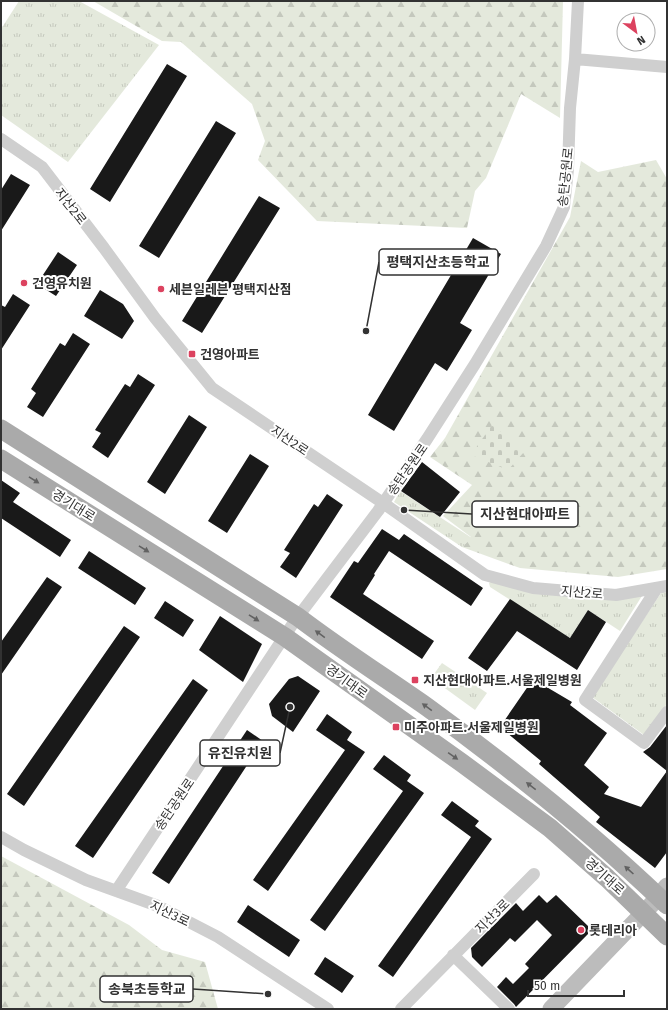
<svg xmlns="http://www.w3.org/2000/svg" width="668" height="1010" font-family="'Fira Sans','Noto Sans KR',sans-serif">
	<style>
		.forest { fill: url(#forest-firs) }
		.cemetery { fill: url(#cemetery-stones) }
		.park { fill: url(#park-tufts) }
		.building { fill: #191919 }
		.lines { fill: none; stroke-linecap: round; stroke-linejoin: round }
		.street { stroke: #cfcfcf; stroke-width: 12 }
		.secondary { stroke: #bcbcbc; stroke-width: 17 }
		.primary { stroke: #aaa; stroke-width: 19 }
		.oneway { fill: #626262 }
		.poi-dot { fill: #dc425f; stroke: #fff; stroke-width: 1.5 }
		.labels { text-anchor: middle; stroke-width: 4; stroke-linejoin: round; paint-order: stroke }
		.street-label { font-size: 13px; fill: #323232; stroke: #fff }
		.poi-label { font-size: 13px; font-weight: bold; fill: #323232; stroke: #fff; text-anchor: start }
		.leader { fill: none; stroke: #323232; stroke-width: 1.5 }
		.callout-dot { fill: #323232; stroke: #fff; stroke-width: 1.5 }
		.callout { fill: #fff; stroke: #323232; stroke-width: 1.5 }
		.callout-label { font-size: 14px; text-anchor: middle; font-weight: bold; fill: #323232 }
	</style>
	<defs>
		<pattern id="forest-firs" width="22" height="20" patternUnits="userSpaceOnUse"><rect width="22" height="20" fill="#e4e9dc"/><path d="M5 1l3.5 6h-7zM16 11l3.5 6h-7z" fill="#c4c8bd"/></pattern>
		<pattern id="cemetery-stones" width="16" height="16" patternUnits="userSpaceOnUse"><rect width="16" height="16" fill="#e4e9dc"/><path d="M2 7V4a2 2 0 0 1 4 0v3zM10 15v-3a2 2 0 0 1 4 0v3z" fill="#c4c8bd"/></pattern>
		<pattern id="park-tufts" width="24" height="20" patternUnits="userSpaceOnUse"><rect width="24" height="20" fill="#e4e9dc"/><path d="M3 7l-1-3M5 7V3M7 7l1-3M15 17l-1-3M17 17v-4M19 17l1-3" fill="none" stroke="#c4c8bd"/></pattern>
	</defs>
	<rect width="100%" height="100%" fill="#fff"/>
	<!-- forest -->
	<path class="forest" d="M93,1H563L560,118L521,94L486,178L475,191L467,228L317,221L258,160L265,141L252,104L181,42L162,41Z
		M656,160L667,179V569L618,577L520,568L462,547L471,537L443,516L472,485L430,457L445,438L570,217L581,161L598,172Z
		M1,856L129,925L162,950L205,962L218,1009H1Z"/>
	<!-- cemetery -->
	<path class="cemetery" d="M492,425L514,442L524,452L508,470L471,455Z"/>
	<!-- park -->
	<path class="park" d="M19,1H79L159,45L68,162L1,115V29Z
		M400,491L472,538L462,547L394,502Z
		M494,580L545,592L645,591L620,631L588,610L570,638L490,587L489,583Z
		M667,589V704L644,735L592,697L663,590Z
		M442,663L487,693L475,710L431,678Z"/>
	<!-- building -->
	<path class="building" d="M167,64L187,76L110,202L90,189Z
		M216,121L236,133L159,258L139,246Z
		M11,174L30,185L1,231V190Z
		M259,196L280,208L202,333L182,321Z
		M473,238L501,254L460,323L472,330L447,371L435,363L394,431L368,415Z
		M58,252L77,265L56,296L37,284Z
		M100,290L123,304L134,321L122,339L84,316Z
		M13,294L30,305L1,350V305L5,307Z
		M73,333L90,344L43,417L27,407L36,393L31,389L60,343L65,346Z
		M138,374L155,385L108,458L92,447L101,433L95,430L125,384L130,387Z
		M189,415L207,427L165,494L147,482Z
		M250,454L269,466L227,533L208,521Z
		M422,462L460,492L440,517L401,491Z
		M1,480L20,493L13,502L71,540L60,557L1,518Z
		M327,494L343,505L296,578L280,567L290,553L284,550L314,504L318,507Z
		M382,529L399,540L404,534L483,588L471,606L389,551L374,574L375,575L363,594L434,641L422,659L330,597L354,561L358,563Z
		M89,551L146,588L135,605L78,568Z
		M47,577L62,587L1,675V642Z
		M510,599L570,638L588,610L606,622L577,670L517,631L487,671L468,658Z
		M165,601L194,620L183,637L154,618Z
		M220,616L262,644L243,682L199,650Z
		M124,626L140,637L24,806L7,794Z
		M298,676L320,691L293,732L272,716L269,704L289,679Z
		M193,679L208,690L93,858L75,846Z
		M533,679L572,702L570,705L607,733L584,765L609,787L604,794L641,807L667,771L643,752L650,747L667,725V852L655,868L596,822L600,817L539,764L541,761L500,727Z
		M327,714L352,732L347,740L365,752L268,891L253,880L345,750L316,730Z
		M247,730L263,741L169,884L152,873Z
		M384,755L411,775L407,781L424,793L325,931L310,920L403,791L373,769Z
		M452,801L479,821L475,826L492,839L393,977L378,966L471,837L441,815Z
		M539,895L547,903L556,895L588,926V934L516,1007L514,1004L497,987L506,977L513,984L529,968L525,964L552,935L537,920L515,942L510,938L482,967L472,957L471,948L516,903L523,911Z
		M248,905L300,940L289,957L237,922Z
		M325,957L354,976L342,993L314,974Z"/>
	<g class="lines">
		<!-- street -->
		<path class="street" d="M575,59L667,67
			M1,139L42,167L104,248L155,318L212,388L383,503L485,575L533,588L616,595L667,586
			M657,588L585,700L644,743L667,712
			M1,837L24,850L86,880L158,906L218,937L328,1009
			M116,891L294,622L378,511L427,439L475,364L546,246L564,207L568,169L570,108L575,59L578,1
			M453,955L509,1009
			M401,1009L534,874"/>
		<!-- secondary -->
		<path class="secondary" d="M551,1009L652,904L667,886"/>
		<!-- primary -->
		<path class="primary" d="M1,429L298,617C340,649 384,677 427,707C511,768 592,833 667,905
			M1,459L285,637L462,763L550,828L607,878L667,936"/>
	</g>
	<!-- one-way arrows -->
	<defs><path id="oneway-solid" d="M-6-.8H1V-3.2L6.5 0L1 3.2V.8H-6Z"/></defs>
	<g class="oneway">
		<use href="#oneway-solid" transform="translate(34 480) rotate(32)"/>
		<use href="#oneway-solid" transform="translate(144 549) rotate(32)"/>
		<use href="#oneway-solid" transform="translate(254 618) rotate(32)"/>
		<use href="#oneway-solid" transform="translate(320 634) rotate(-144)"/>
		<use href="#oneway-solid" transform="translate(427 707) rotate(-144)"/>
		<use href="#oneway-solid" transform="translate(453 756) rotate(35)"/>
		<use href="#oneway-solid" transform="translate(531 786) rotate(-142)"/>
		<use href="#oneway-solid" transform="translate(629 870) rotate(-138)"/>
	</g>
	<!-- markers -->
	<g class="poi-dot">
		<circle cx="24" cy="283" r="4"/>
		<circle cx="161" cy="289" r="4"/>
		<rect x="188" y="350" width="8" height="8" rx="2"/>
		<rect x="411" y="676" width="8" height="8" rx="2"/>
		<rect x="392" y="723" width="8" height="8" rx="2"/>
		<circle cx="581" cy="930" r="4"/>
	</g>
	<g class="labels">
		<!-- street labels -->
		<g class="street-label">
			<text transform="translate(565 177) rotate(-84)" y="5">송탄공원로</text>
			<text transform="translate(71 206) rotate(52)" y="5">지산2로</text>
			<text transform="translate(290 440) rotate(34)" y="5">지산2로</text>
			<text transform="translate(407 469) rotate(-55)" y="5">송탄공원로</text>
			<text transform="translate(74 505) rotate(32)" y="5">경기대로</text>
			<text transform="translate(582 592) rotate(5)" y="5">지산2로</text>
			<text transform="translate(347 681) rotate(36)" y="5">경기대로</text>
			<text transform="translate(174 804) rotate(-56)" y="5">송탄공원로</text>
			<text transform="translate(605 876) rotate(42)" y="5">경기대로</text>
			<text transform="translate(170 913) rotate(25)" y="5">지산3로</text>
			<text transform="translate(492 916) rotate(-45)" y="5">지산3로</text>
		</g>
		<!-- poi labels -->
		<g class="poi-label">
			<text x="32" y="288">건영유치원</text>
			<text x="169" y="294">세븐일레븐 평택지산점</text>
			<text x="200" y="359">건영아파트</text>
			<text x="423" y="685">지산현대아파트.서울제일병원</text>
			<text x="404" y="732">미주아파트.서울제일병원</text>
			<text x="589" y="935">롯데리아</text>
		</g>
	</g>
	<!-- callouts -->
	<path class="leader" d="M366 331L379 262M404 510L472 514M290 707L280 753M268 994L193 989"/>
	<g class="callout-dot">
		<circle cx="366" cy="331" r="4"/>
		<circle cx="404" cy="510" r="4"/>
		<circle cx="290" cy="707" r="4"/>
		<circle cx="268" cy="994" r="4"/>
	</g>
	<g class="callout">
		<rect x="379" y="249" width="119" height="26" rx="4"/>
		<rect x="472" y="501" width="106" height="26" rx="4"/>
		<rect x="200" y="740" width="80" height="26" rx="4"/>
		<rect x="100" y="976" width="93" height="26" rx="4"/>
	</g>
	<g class="callout-label">
		<text x="438" y="267">평택지산초등학교</text>
		<text x="525" y="519">지산현대아파트</text>
		<text x="240" y="758">유진유치원</text>
		<text x="147" y="994">송북초등학교</text>
	</g>
	<!-- border -->
	<rect width="668" height="1010" fill="none" stroke="#323232" stroke-width="4"/>
	<!-- north arrow -->
	<g transform="translate(636 32) rotate(148)"><circle r="19" fill="#ffffff" stroke="#adadad"/>
	<path d="M0-3L7 15L0 10L-7 15Z" fill="#dc425f"/>
	<text y="-6" font-size="11" font-weight="bold" text-anchor="middle" fill="#323232">N</text>
	</g>
	<!-- scale -->
	<path d="M528 990v6h96v-6" fill="none" stroke="#323232" stroke-width="2"/>
	<text x="534" y="990" font-size="12" fill="#323232" stroke="#ffffff" stroke-width="3" paint-order="stroke">50 m</text>
</svg>
